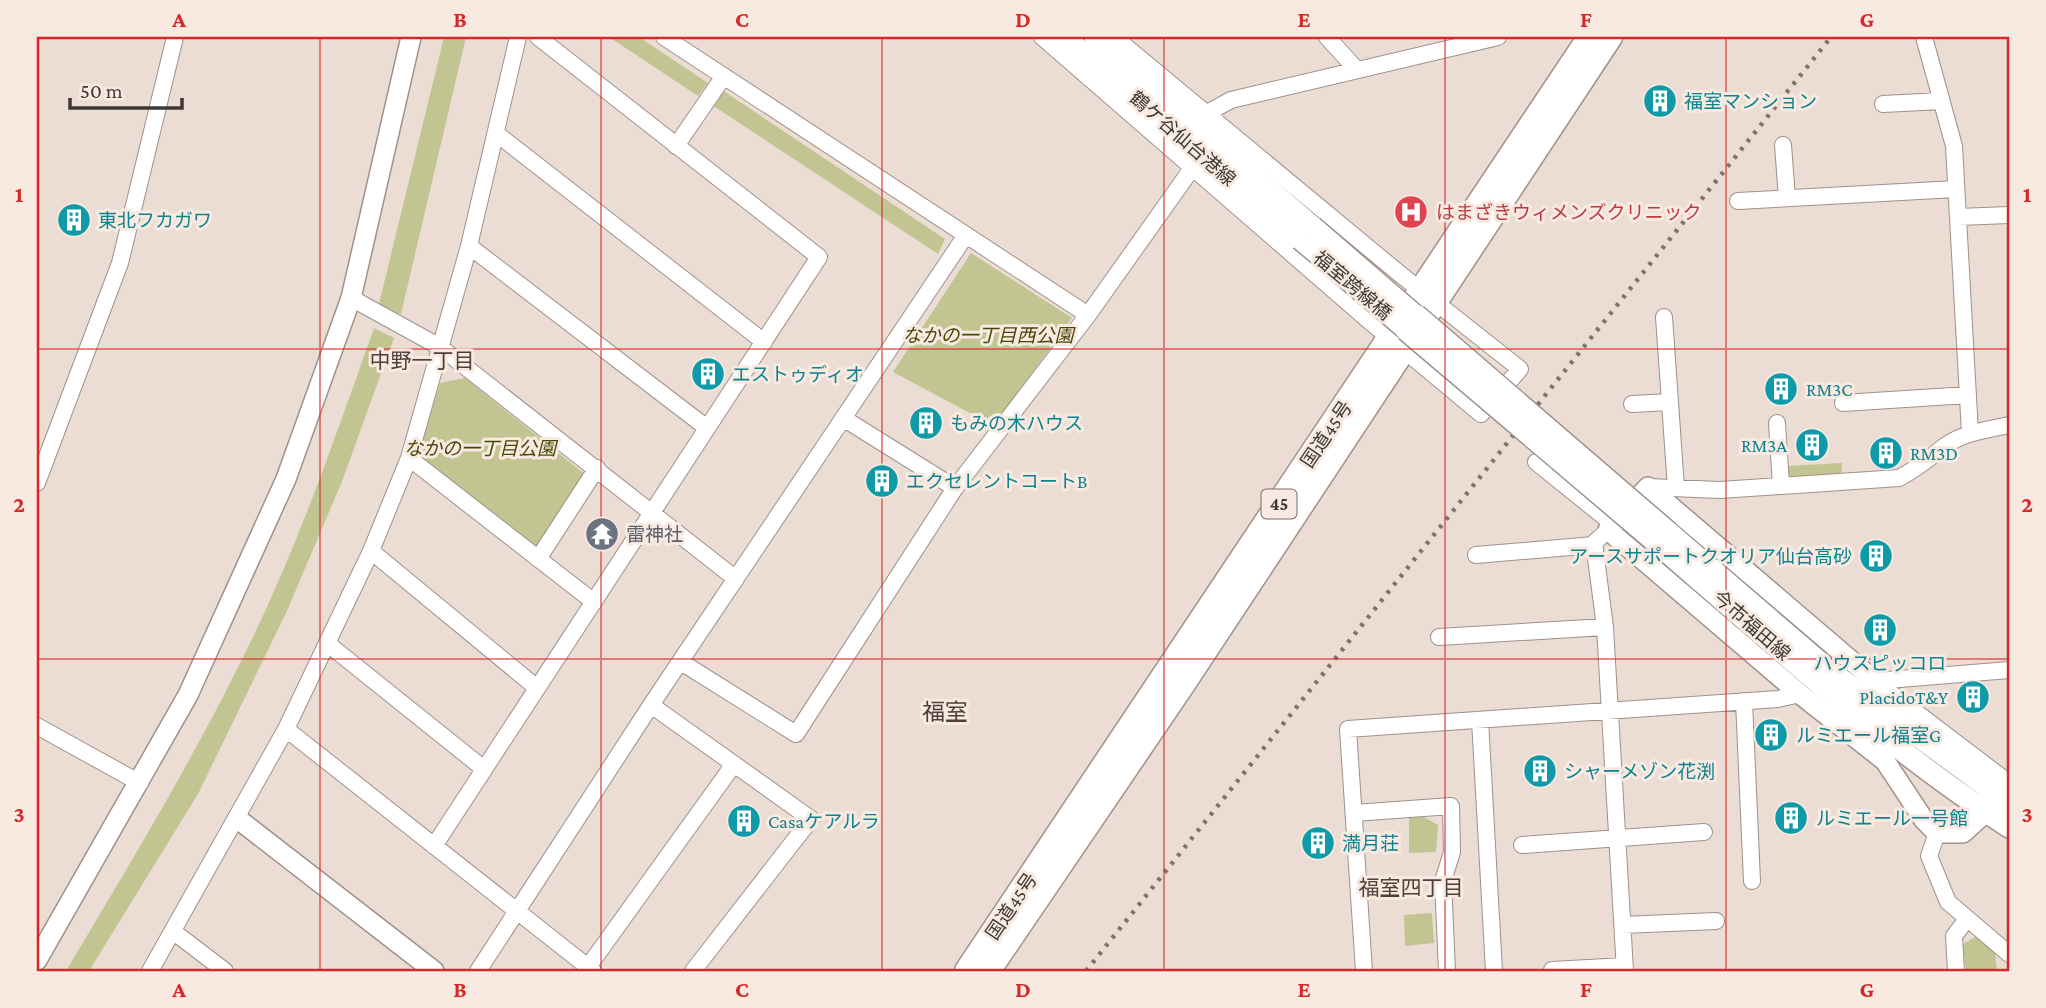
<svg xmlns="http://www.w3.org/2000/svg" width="2046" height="1008" font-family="'Crimson Pro','Noto Sans JP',serif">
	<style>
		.green { fill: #c2c592 }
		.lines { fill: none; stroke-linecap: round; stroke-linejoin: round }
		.minor-casing { stroke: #9f9189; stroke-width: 18 }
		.tertiary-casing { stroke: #9f9189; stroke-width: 22 }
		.secondary-casing { stroke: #9f9189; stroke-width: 24 }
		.trunk-casing { stroke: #9f9189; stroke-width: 27 }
		.minor { stroke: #fff; stroke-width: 16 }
		.tertiary { stroke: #fff; stroke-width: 19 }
		.secondary { stroke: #fff; stroke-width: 21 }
		.trunk { stroke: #fff; stroke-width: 24 }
		.rail { stroke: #7d746f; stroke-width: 4.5; stroke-dasharray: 3.5 7; stroke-linecap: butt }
		.tertiary-bridge-casing { stroke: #9f9189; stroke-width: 22; stroke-linecap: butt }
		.secondary-bridge-casing { stroke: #9f9189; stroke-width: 24; stroke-linecap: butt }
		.tertiary-bridge { stroke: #fff; stroke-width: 19 }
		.secondary-bridge { stroke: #fff; stroke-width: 21 }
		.grid { fill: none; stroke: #d62828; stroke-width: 2; stroke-opacity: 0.55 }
		.labels { text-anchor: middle; stroke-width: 6; stroke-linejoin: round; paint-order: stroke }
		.shield { fill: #f9eae1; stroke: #766d69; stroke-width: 2 }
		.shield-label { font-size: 18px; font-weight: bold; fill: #3e3835 }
		.culture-label { font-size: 19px; fill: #0d838f; stroke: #f9eae1; text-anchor: start }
		.street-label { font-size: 19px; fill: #3e3835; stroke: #f9eae1 }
		.health-label { font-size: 19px; fill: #be3a42; stroke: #f9eae1; text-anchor: start }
		.park-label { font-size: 19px; font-style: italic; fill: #474807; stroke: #f9eae1 }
		.worship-label { font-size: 19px; fill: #5b616d; stroke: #f9eae1; text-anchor: start }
		.neighbourhood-label { font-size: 21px; fill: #4c4039; stroke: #f9eae1 }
		.quarter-label { font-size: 23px; fill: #4c4039; stroke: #f9eae1 }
		.neatline { fill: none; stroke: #d62828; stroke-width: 2.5 }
		.grid-label { font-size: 23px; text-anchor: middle; font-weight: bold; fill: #d62828 }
	</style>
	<rect width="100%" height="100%" fill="#ebddd4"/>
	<!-- green -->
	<path class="green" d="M444,37H466L401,314L378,308Z
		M609,37H639L708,83L698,96Z
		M722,90L945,239L938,254L712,105Z
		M971,253L1072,318L994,426L893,372Z
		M374,328L394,338L341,484L286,613L198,794L89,971H66C131,862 197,753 252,639C301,538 337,432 374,328Z
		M465,378L587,476L538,548L424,461L420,447L440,383Z
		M1842,463L1841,479L1797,482L1788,474L1787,466Z
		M1424,817L1438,825L1436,852L1409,853V818Z
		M1432,913L1434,943L1405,946L1404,915Z
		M1975,937L1995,950L1997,971H1966L1963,944Z"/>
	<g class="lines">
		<!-- minor casing -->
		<g class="minor-casing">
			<path id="minor" d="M664,37L1088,315
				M1042,37L1368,320L1481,414L1520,369L1400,274L1114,37
				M1327,37L1357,70
				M1924,37L1954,146L1970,433
				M1883,104L1941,101
				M1207,113L1231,100L1498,37
				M497,134L764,342
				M1783,145L1787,198
				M676,146L724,76
				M1738,201L1956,189
				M1958,217L2009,215
				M469,246L707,428
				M351,298L440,347L736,579
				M1664,317L1676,488
				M1843,403L1968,395
				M1632,404L1670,402
				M1777,423L1781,486
				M409,458L594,602
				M1536,462L1613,524
				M37,483L120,263L175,37
				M1648,487L1720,490L1899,478C1917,469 1929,458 1945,446C1964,432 1987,430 2009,425
				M955,488L1088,315L1193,167
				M1608,530L1594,543L1605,627L1625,971
				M371,551L537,688
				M1476,555L1594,545
				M538,559L597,468
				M1439,637L1605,627
				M328,644L484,769
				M681,662L796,734L955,488L843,418
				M1875,681L2009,783
				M1875,681L2009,670
				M1744,701L1752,881
				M651,705L811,819L693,971
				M1480,720L1494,971
				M37,726L140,783
				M286,729L593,971
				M1354,813L1451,806L1452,852L1443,881L1447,971
				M1937,833L1929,856L1948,902L2009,954
				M1522,845L1704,832
				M434,846L819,257L538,37
				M1622,925L1716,921
				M174,932L225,971
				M588,967L734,764
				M1552,970L1625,966
				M150,971L286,729L371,551L409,458L469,246L518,37
				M478,971L651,705L966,235
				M1364,971L1348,729L1778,699L1800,694
				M1956,971L1954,936L1967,919"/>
		</g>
		<!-- tertiary casing -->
		<g class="tertiary-casing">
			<path id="tertiary" d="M1066,37L1300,240
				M1094,37L1313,226
				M1875,681L1648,487L1608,530L1800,694L1885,761L1924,820L1937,833H1963L1986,812
				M238,819L434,971
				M37,960L188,695L286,479L351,298L411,37"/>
		</g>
		<!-- secondary casing -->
		<g class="secondary-casing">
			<path id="secondary" d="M1668,532L1831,672L2009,803
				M1657,543C1771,642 1883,745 2009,827"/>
		</g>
		<!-- trunk casing -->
		<g class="trunk-casing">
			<path id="trunk" d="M967,971L1590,37
				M988,971L1183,684L1610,37"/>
		</g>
		<!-- minor -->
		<use href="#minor" class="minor"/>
		<!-- tertiary -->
		<use href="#tertiary" class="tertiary"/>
		<!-- secondary -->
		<use href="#secondary" class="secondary"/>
		<!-- trunk -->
		<use href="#trunk" class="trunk"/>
		<!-- rail -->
		<path class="rail" d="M1086,971L1831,37"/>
		<!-- tertiary-bridge casing -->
		<g class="tertiary-bridge-casing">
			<path id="tertiary-bridge" d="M1313,226L1416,315
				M1300,240L1406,330"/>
		</g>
		<!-- secondary-bridge casing -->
		<g class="secondary-bridge-casing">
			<path id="secondary-bridge" d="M1416,315L1668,532
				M1406,330L1657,543"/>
		</g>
		<!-- tertiary-bridge -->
		<use href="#tertiary-bridge" class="tertiary-bridge"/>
		<!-- secondary-bridge -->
		<use href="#secondary-bridge" class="secondary-bridge"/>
	</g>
	<!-- grid -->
	<path class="grid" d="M320,37V971M601,37V971M882,37V971M1164,37V971M1445,37V971M1726,37V971M37,349H2009M37,659H2009"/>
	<!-- icons -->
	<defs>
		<g id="building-disc" transform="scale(1.75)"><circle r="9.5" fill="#0f9aa8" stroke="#f9eae1"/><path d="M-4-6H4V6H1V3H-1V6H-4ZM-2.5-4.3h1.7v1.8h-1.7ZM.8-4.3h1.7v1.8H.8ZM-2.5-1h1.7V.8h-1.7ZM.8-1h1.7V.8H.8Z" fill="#fff"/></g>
		<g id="hospital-disc" transform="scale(1.75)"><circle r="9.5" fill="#e0444e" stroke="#f9eae1"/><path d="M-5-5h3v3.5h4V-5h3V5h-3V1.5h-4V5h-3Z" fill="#fff"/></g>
		<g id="temple-disc" transform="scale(1.75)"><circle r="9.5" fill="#6b7280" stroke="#f9eae1"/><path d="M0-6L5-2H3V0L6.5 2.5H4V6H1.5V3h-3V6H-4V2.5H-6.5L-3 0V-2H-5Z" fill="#fff"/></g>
	</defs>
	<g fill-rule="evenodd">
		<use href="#building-disc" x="1660" y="101"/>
		<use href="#hospital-disc" x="1411" y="212"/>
		<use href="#building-disc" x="74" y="220"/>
		<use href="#building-disc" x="708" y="374"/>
		<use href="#building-disc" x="1781" y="389"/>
		<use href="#building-disc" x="926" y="423"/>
		<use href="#building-disc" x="1812" y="445"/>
		<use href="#building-disc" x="1886" y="453"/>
		<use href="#building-disc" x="882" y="481"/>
		<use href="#temple-disc" x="602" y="534"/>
		<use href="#building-disc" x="1876" y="556"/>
		<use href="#building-disc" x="1880" y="630"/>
		<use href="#building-disc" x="1973" y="697"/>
		<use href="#building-disc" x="1771" y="735"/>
		<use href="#building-disc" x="1540" y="771"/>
		<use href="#building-disc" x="1791" y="818"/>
		<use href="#building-disc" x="744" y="821"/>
		<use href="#building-disc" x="1318" y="843"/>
	</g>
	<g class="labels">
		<!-- shield labels -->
		<rect class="shield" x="1261.5" y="489.5" width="35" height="29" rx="5"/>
		<g class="shield-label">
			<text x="1279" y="510">45</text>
		</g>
		<!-- culture labels -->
		<g class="culture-label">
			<text x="1684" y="108">福室マンション</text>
			<text x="98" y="227">東北フカガワ</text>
			<text x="732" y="381">エストゥディオ</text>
			<text x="1806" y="396">RM3C</text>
			<text x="950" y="430">もみの木ハウス</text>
			<text x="1787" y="452" text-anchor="end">RM3A</text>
			<text x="1910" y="460">RM3D</text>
			<text x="906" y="488">エクセレントコートB</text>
			<text x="1852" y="563" text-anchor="end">アースサポートクオリア仙台高砂</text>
			<text x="1880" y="670" text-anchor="middle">ハウスピッコロ</text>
			<text x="1948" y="704" text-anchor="end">PlacidoT&amp;Y</text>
			<text x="1796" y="742">ルミエール福室G</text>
			<text x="1564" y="778">シャーメゾン花渕</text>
			<text x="1816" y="825">ルミエール一号館</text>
			<text x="768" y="828">Casaケアルラ</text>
			<text x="1342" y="850">満月荘</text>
		</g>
		<!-- street labels -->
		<g class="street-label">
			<text transform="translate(1183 138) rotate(41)" y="7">鶴ケ谷仙台港線</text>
			<text transform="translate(1353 285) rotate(40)" y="7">福室跨線橋</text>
			<text transform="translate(1326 434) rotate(-56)" y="7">国道45号</text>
			<text transform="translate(1752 625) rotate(41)" y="7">今市福田線</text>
			<text transform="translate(1011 906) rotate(-56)" y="7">国道45号</text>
		</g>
		<!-- health labels -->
		<g class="health-label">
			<text x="1436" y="219">はまざきウィメンズクリニック</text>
		</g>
		<!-- park labels -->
		<g class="park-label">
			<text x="988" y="342">なかの一丁目西公園</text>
			<text x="480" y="455">なかの一丁目公園</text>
		</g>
		<!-- worship labels -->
		<g class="worship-label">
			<text x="626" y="541">雷神社</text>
		</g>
		<!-- neighbourhood labels -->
		<g class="neighbourhood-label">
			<text x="422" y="368">中野一丁目</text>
			<text x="1411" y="895">福室四丁目</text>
		</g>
		<!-- quarter labels -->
		<g class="quarter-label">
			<text x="945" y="720">福室</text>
		</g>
	</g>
	<!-- border -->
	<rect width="2046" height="1008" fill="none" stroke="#f9eae1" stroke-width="77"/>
	<!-- scale -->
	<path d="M70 98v10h112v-10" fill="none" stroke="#3e3835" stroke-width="3.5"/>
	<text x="80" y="98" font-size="21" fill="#3e3835" stroke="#f9eae1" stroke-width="5" paint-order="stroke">50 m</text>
	<rect x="38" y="38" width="1970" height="932" class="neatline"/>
	<g class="grid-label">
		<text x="179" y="27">A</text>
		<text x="460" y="27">B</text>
		<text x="742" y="27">C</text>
		<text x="1023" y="27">D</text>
		<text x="1304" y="27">E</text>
		<text x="1586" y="27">F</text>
		<text x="1867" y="27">G</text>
		<text x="19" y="202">1</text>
		<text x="2027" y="202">1</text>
		<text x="19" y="512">2</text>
		<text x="2027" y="512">2</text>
		<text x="19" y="822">3</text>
		<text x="2027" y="822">3</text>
		<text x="179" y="997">A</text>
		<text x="460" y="997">B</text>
		<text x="742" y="997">C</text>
		<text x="1023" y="997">D</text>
		<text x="1304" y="997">E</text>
		<text x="1586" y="997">F</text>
		<text x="1867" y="997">G</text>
	</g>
</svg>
